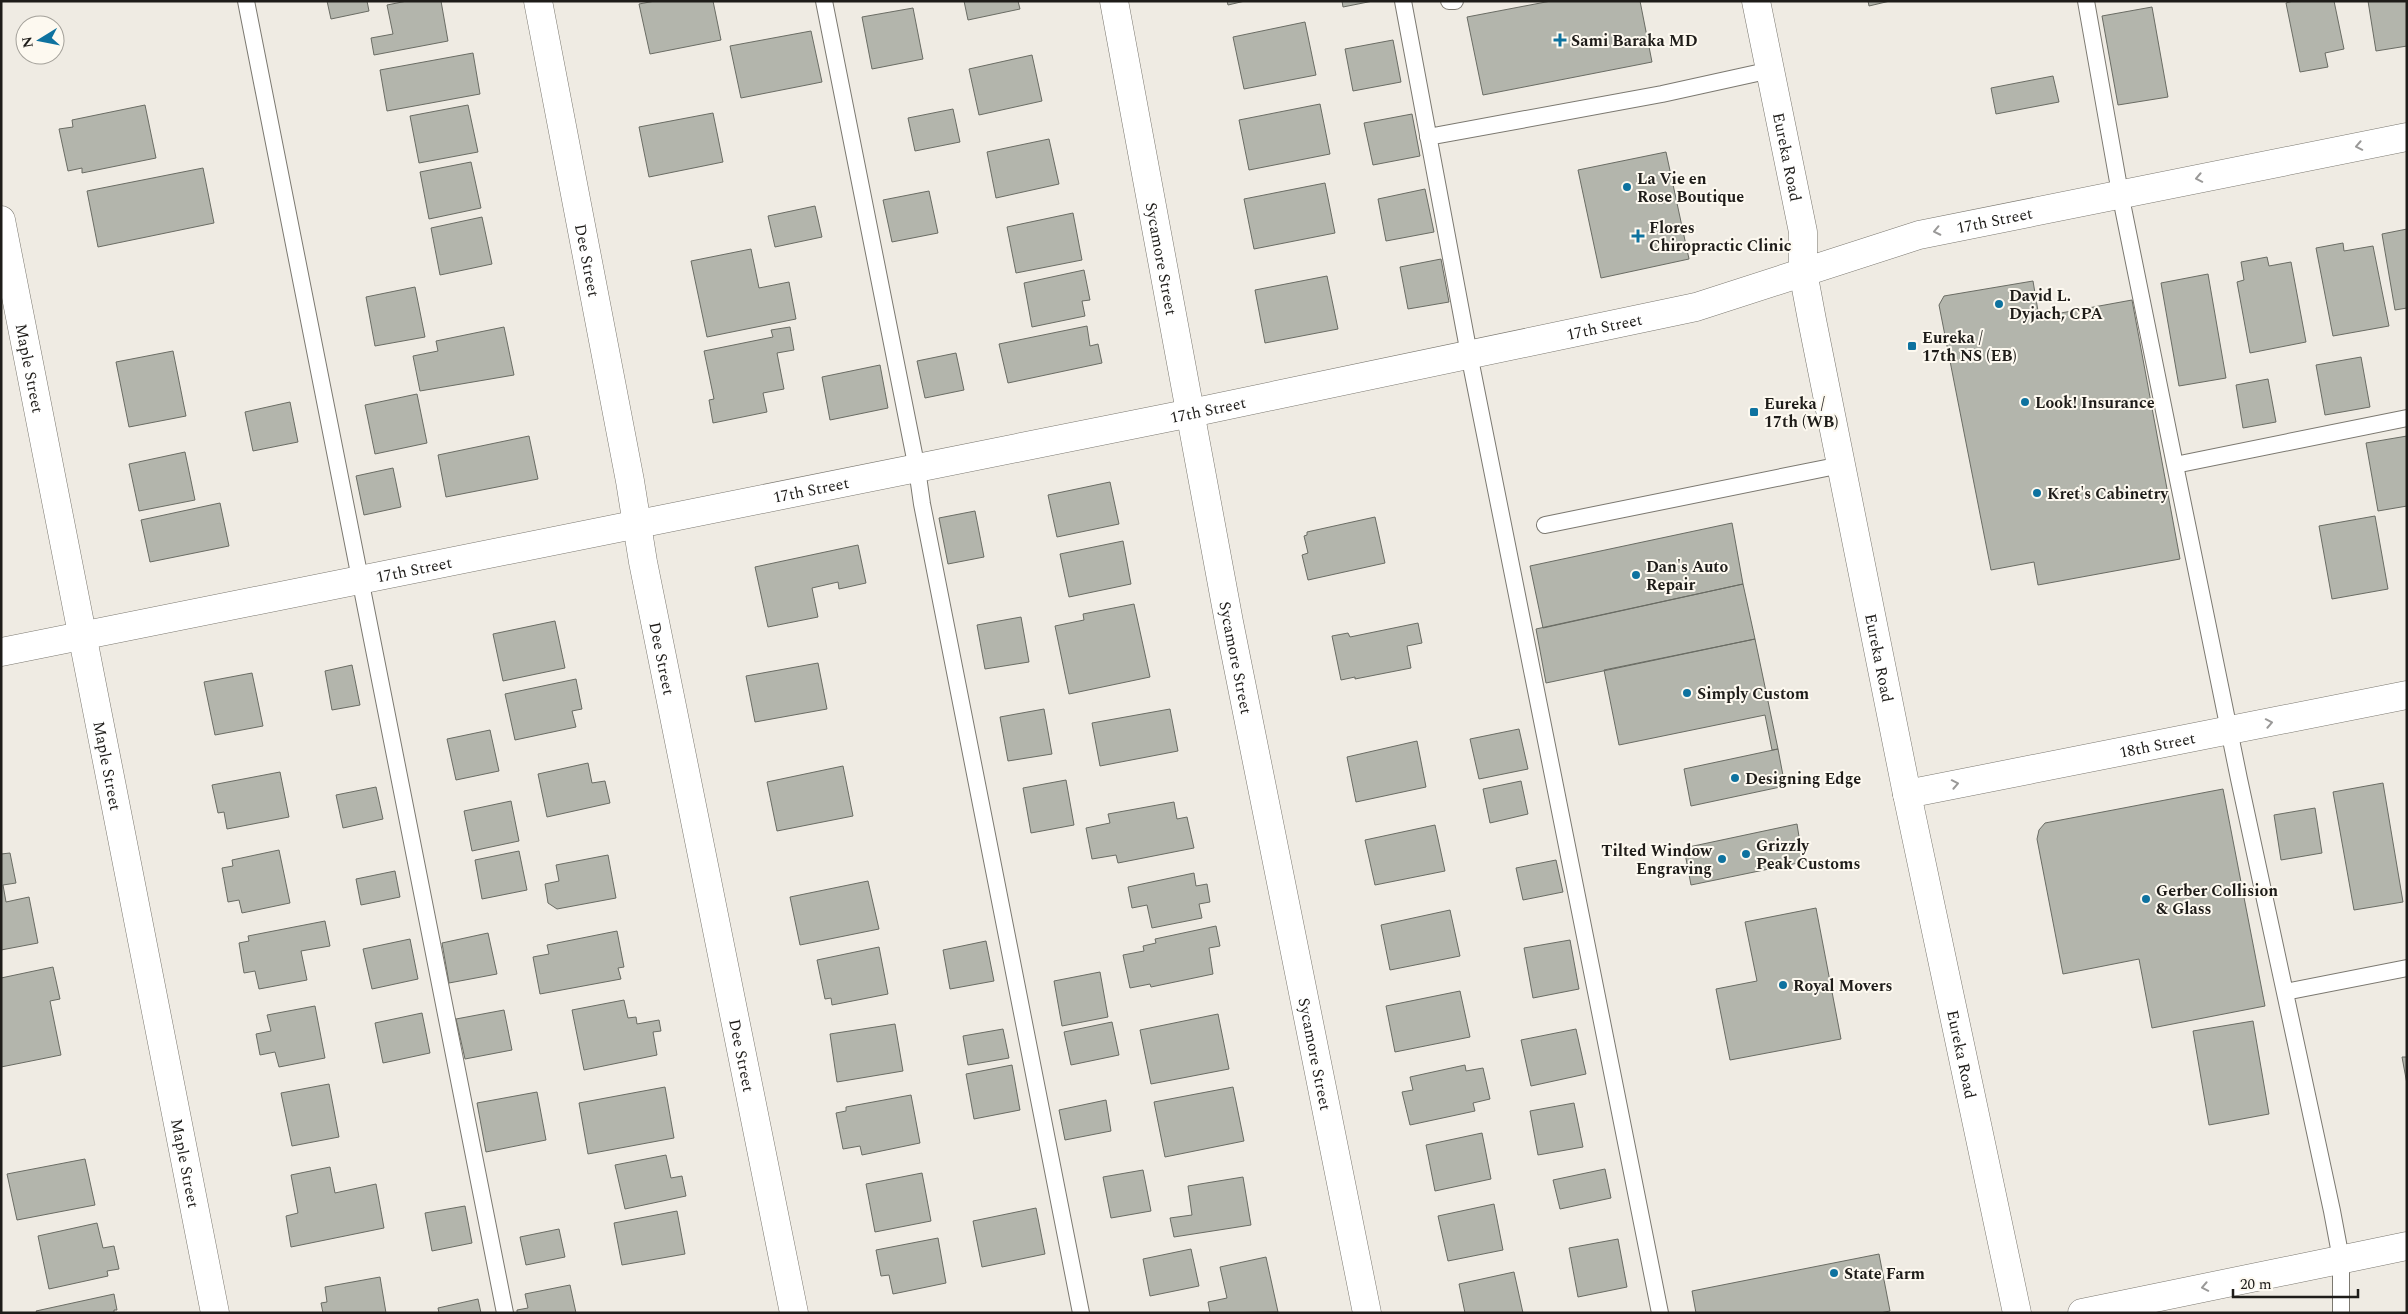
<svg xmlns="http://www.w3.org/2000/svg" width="2408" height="1314" font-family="Spectral,serif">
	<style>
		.building { fill: #b3b5ac; stroke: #6a6c64 }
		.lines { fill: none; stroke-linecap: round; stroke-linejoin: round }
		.lane-casing { stroke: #7b7870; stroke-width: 18 }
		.street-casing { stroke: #7b7870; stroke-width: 29 }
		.secondary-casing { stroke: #7b7870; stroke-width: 29 }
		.lane { stroke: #fff; stroke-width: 16 }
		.street { stroke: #fff; stroke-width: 28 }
		.secondary { stroke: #fff; stroke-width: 28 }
		.oneway { stroke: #9a9998 }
		.poi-dot { fill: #0e729f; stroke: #fdf9f0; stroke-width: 2 }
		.labels { text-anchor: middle; stroke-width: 4; stroke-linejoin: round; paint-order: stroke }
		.poi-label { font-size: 16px; font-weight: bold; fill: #1e1c19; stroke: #fdf9f0; text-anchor: start }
		.street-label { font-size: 16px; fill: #1e1c19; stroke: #fdf9f0 }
	</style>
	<rect width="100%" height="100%" fill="#efebe3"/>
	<!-- building -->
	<path class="building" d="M327,1H367L369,11L331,19Z
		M407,1H441L448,41L374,55L371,38L393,34L387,5Z
		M655,1H713L721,40L650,54L639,4Z
		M964,1H1018L1020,9L968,20Z
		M1227,1H1245L1228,5Z
		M1342,1H1373L1343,7Z
		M1551,1H1640L1652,62L1483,95L1467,17Z
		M1868,1H1890L1869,6Z
		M2293,1H2334L2344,49L2325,53L2328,67L2300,72L2286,3Z
		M2368,1H2407V46L2376,51Z
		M2152,7L2168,97L2118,105L2102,16Z
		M913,8L923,59L872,69L862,17Z
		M1305,22L1316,75L1244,89L1233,37Z
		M811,31L822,82L741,98L730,46Z
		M1393,40L1401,82L1353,91L1345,49Z
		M473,53L480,94L387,111L380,70Z
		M1032,55L1042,101L979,115L969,69Z
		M2053,76L2059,102L1996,114L1991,88Z
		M1320,104L1330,154L1249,170L1239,120Z
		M145,105L156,158L82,173V168L68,171L59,129L73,127L72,120Z
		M468,105L478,152L419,163L410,116Z
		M953,109L960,142L915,151L908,118Z
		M713,113L723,162L649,177L639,127Z
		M1412,114L1420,156L1373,165L1364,123Z
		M1049,139L1059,184L996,198L987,152Z
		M1666,152L1689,259L1601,278L1578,170Z
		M471,162L481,208L429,219L420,172Z
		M203,168L214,223L98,247L87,191Z
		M1325,183L1335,233L1254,249L1244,199Z
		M1425,189L1434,232L1386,241L1378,199Z
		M929,191L938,233L892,242L883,200Z
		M815,206L822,237L775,247L768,216Z
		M1073,213L1082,260L1016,273L1007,227Z
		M482,217L492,264L440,275L431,228Z
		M2407,229V308L2395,310L2382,234Z
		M2343,243L2344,251L2373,246L2389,326L2333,336L2316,248Z
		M751,249L759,288L789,282L796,319L707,337L691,261Z
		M2267,257L2269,266L2291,262L2306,342L2250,353L2237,282L2244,280L2241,262Z
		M1441,259L1449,302L1408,309L1400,267Z
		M1084,270L1090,300L1082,301L1085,316L1032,327L1024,283Z
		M2208,274L2226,378L2179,386L2161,283Z
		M1327,276L1338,329L1265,343L1255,290Z
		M2033,281L2039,317L2132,300L2180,559L2038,585L2034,562L1991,570L1939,305L1944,296Z
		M415,287L425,337L375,346L366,297Z
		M1087,326L1090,346L1098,344L1102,363L1008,383L999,344Z
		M504,327L514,375L420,391L413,356L438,351L436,341Z
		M790,327L794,350L777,353L784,389L763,393L767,412L713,423L709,400L714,399L704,351L773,337L771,330Z
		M173,351L186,416L129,427L116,362Z
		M956,353L964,390L925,398L917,361Z
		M2361,357L2370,407L2325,415L2316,365Z
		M880,365L888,408L830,420L822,377Z
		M2268,379L2276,422L2243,428L2236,385Z
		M417,394L427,443L375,454L365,405Z
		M290,402L298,442L253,451L245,412Z
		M529,436L538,479L446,497L438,455Z
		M2407,436V506L2378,511L2366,443Z
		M185,452L195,500L139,511L129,464Z
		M393,468L401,507L364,515L356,476Z
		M1110,482L1119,524L1057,537L1048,495Z
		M220,503L229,546L150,562L141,520Z
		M975,511L984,557L948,564L939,518Z
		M2375,516L2388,589L2332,599L2319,526Z
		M1375,517L1385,563L1308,580L1302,555L1308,553L1304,536L1307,535V532Z
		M1732,523L1743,584L1543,628L1530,566Z
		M1123,541L1131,584L1069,597L1060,554Z
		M858,545L866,583L839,589L838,582L812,588L818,617L768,627L755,567Z
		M1743,584L1755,639L1546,683L1536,629Z
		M1134,604L1150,677L1069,694L1055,626L1084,620L1083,614Z
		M1021,617L1029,662L985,669L977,625Z
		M555,621L565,668L503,681L493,634Z
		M1418,623L1422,643L1407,646L1411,668L1355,679V677L1341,680L1332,636L1348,633L1350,637Z
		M1755,639L1778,749L1772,750L1765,715L1619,745L1604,670Z
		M818,663L827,709L755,722L746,676Z
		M352,665L360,705L332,710L325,671Z
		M252,673L263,726L215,735L204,682Z
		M576,679L582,709L572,711L576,727L515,740L505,694Z
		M1044,709L1052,754L1008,761L1000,717Z
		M1170,709L1178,751L1100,766L1092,723Z
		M1519,729L1528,769L1479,779L1470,739Z
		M490,730L499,771L456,780L447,739Z
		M1417,741L1426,787L1356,802L1347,757Z
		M1778,749L1785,786L1691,806L1684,769Z
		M588,763L592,783L605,781L610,803L547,817L538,774Z
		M843,766L853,816L777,831L767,782Z
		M280,772L289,817L227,829L224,812L218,813L212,785Z
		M1066,780L1074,825L1031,833L1023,788Z
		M1521,781L1528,814L1490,823L1483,789Z
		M2383,783L2403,902L2354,910L2333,792Z
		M376,787L383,819L343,828L336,795Z
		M2223,789L2265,1006L2152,1028L2139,959L2063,974L2037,839L2039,830L2045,823Z
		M511,801L519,841L472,851L464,811Z
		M1174,802L1177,819L1187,817L1194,848L1118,863L1116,855L1092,859L1086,828L1110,823L1108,814Z
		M2315,808L2322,853L2281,860L2274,815Z
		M1797,824L1803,862L1691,885L1684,848Z
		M1435,825L1445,871L1375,885L1365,840Z
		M279,850L290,903L242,913L239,900L228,902L222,868L233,866L232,860Z
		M519,851L527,890L482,899L475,860Z
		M10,853L16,883L3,885L6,902L29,897L38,943L1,950V854Z
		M608,855L616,898L557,909L548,903L545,884L559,881L556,865Z
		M1556,860L1563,892L1523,900L1516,868Z
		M395,871L400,897L361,905L356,879Z
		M1194,873L1196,886L1207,884L1210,902L1199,904L1202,918L1152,928L1147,905L1132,908L1128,887Z
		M868,881L879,929L800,945L790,897Z
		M1816,908L1841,1039L1730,1060L1716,989L1757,981L1745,922Z
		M1450,910L1460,956L1390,970L1381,925Z
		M325,921L330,946L301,951L307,980L259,989L255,971L244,973L239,943L249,941L248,936Z
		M1216,926L1220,946L1209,948L1213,974L1151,987L1150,984L1130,988L1123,955L1144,951L1143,946L1156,943L1155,939Z
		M617,931L624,967L618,968L621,979L540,994L533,957L549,954L547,945Z
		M488,933L497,974L449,983L442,943Z
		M410,939L418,979L372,989L363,949Z
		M1570,940L1579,989L1533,998L1524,948Z
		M986,941L994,981L950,989L943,950Z
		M879,947L888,994L832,1005L831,998L825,999L817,960Z
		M53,967L60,999L50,1001L61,1055L1,1067V978Z
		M1100,972L1108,1017L1062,1026L1054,981Z
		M1460,991L1470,1037L1395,1052L1386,1006Z
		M624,1000L628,1018L636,1017L637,1024L659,1020L661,1031L653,1032L657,1055L584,1070L572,1010Z
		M315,1006L325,1058L279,1067L275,1052L260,1055L256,1034L271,1031L267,1015Z
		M504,1010L512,1050L465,1059L456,1019Z
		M422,1013L430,1053L383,1063L375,1023Z
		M1218,1014L1229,1069L1151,1084L1140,1030Z
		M2253,1021L2269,1114L2209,1125L2193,1031Z
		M1112,1022L1119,1055L1071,1065L1064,1032Z
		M895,1024L903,1071L837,1082L830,1034Z
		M1003,1029L1009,1058L968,1065L963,1036Z
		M1576,1029L1586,1074L1531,1086L1521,1040Z
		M2402,1057H2407V1084Z
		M1012,1065L1020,1110L974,1119L966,1074Z
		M1465,1065L1466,1071L1483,1068L1490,1099L1473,1103L1475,1111L1410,1125L1402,1092L1413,1090L1410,1077Z
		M329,1084L339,1137L292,1146L281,1093Z
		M665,1087L674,1138L588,1154L579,1103Z
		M1233,1087L1244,1141L1165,1157L1154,1102Z
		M537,1092L546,1140L486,1152L477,1103Z
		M911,1095L920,1143L862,1155L860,1146L843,1149L836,1113L846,1111V1107Z
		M1106,1100L1111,1131L1065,1140L1059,1110Z
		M1574,1103L1583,1147L1538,1155L1530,1111Z
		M1482,1133L1491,1179L1435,1191L1426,1145Z
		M666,1155L671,1178L682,1176L686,1196L625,1209L615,1165Z
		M85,1159L95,1205L17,1220L7,1174Z
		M330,1167L335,1193L376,1184L384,1228L291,1247L286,1216L298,1213L291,1175Z
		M1605,1169L1611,1198L1560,1209L1553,1180Z
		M1143,1170L1151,1211L1111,1218L1103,1177Z
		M922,1173L931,1221L875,1232L866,1184Z
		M1243,1177L1251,1225L1174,1237L1170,1218L1192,1215L1188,1186Z
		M1494,1204L1503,1250L1448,1261L1438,1216Z
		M465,1206L472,1243L432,1251L425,1213Z
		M1036,1208L1045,1254L982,1267L973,1221Z
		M677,1211L685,1254L622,1265L614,1223Z
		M97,1223L103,1248L114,1246L119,1269L107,1271L108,1276L49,1289L38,1236Z
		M559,1229L565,1257L526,1265L520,1237Z
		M938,1238L946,1283L893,1294L889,1275L881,1276L876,1250Z
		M1618,1239L1627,1287L1578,1297L1569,1248Z
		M1191,1249L1199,1286L1150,1296L1143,1259Z
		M1879,1254L1890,1311L1880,1313H1696L1692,1291Z
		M1266,1257L1278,1312L1210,1313L1208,1302L1227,1298L1220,1267Z
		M1514,1272L1523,1313H1465L1459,1284Z
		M380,1277L386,1313H323L321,1303L327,1302L325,1287Z
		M570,1285L576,1313H517V1310L528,1308L525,1294Z
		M114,1294L117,1310H114V1313H37L36,1311Z
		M478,1299L481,1313H439L438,1308Z"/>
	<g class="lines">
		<!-- lane casing -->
		<g class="lane-casing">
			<path id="lane" d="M246,1L505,1313
				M824,1L917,469L922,504L1081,1313
				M1403,1L1469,354L1660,1313
				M1449,1H1455
				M2086,1L2120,193L2175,465L2239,779L2332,1211L2341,1259V1313
				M1428,137L1662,94L1771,70
				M2175,465L2407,418
				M1545,525L1841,465
				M2285,992L2407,968"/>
		</g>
		<!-- street casing -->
		<g class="street-casing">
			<g id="street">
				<path id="s1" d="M538,1L630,481L643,562L794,1313"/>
				<path id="s2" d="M1114,1L1229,622L1367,1313"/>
				<path id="s3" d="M1,220L215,1313"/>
				<path id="s4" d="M1,652L1191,413L1696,307L1919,235L2407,137"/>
				<path id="s5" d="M1907,794L2407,695"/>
				<path d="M2082,1313L2407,1246"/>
			</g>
		</g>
		<!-- secondary casing -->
		<g class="secondary-casing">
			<g id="secondary">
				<path id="s6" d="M1756,1L1803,232V272L1812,320L1907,794L2017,1313"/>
			</g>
		</g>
		<!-- lane -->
		<use href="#lane" class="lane"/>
		<!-- street -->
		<use href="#street" class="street"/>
		<!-- secondary -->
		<use href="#secondary" class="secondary"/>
	</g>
	<!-- one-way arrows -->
	<defs><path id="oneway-chevron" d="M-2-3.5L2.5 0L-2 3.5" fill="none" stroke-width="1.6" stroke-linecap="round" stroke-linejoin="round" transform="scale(1.25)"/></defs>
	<g class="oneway">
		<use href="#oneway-chevron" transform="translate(2359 146) rotate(169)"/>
		<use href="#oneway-chevron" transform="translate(2199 178) rotate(169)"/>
		<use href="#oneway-chevron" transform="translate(1937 231) rotate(168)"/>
		<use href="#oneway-chevron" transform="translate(2269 723) rotate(-11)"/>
		<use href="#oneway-chevron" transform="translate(1955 784) rotate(-11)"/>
		<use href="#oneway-chevron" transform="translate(2205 1287) rotate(169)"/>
	</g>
	<!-- markers -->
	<g class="poi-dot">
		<path d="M1557.5 32.5h5v5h5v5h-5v5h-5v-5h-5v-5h5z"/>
		<circle cx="1627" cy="187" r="5"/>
		<path d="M1635.5 228.5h5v5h5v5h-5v5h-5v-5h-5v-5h5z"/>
		<circle cx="1999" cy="304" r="5"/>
		<rect x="1907" y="341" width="10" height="10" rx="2.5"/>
		<circle cx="2025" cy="402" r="5"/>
		<rect x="1749" y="407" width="10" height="10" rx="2.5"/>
		<circle cx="2037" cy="493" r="5"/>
		<circle cx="1636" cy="575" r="5"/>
		<circle cx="1687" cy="693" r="5"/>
		<circle cx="1735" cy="778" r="5"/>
		<circle cx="1746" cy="854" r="5"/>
		<circle cx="1722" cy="859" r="5"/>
		<circle cx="2146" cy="899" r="5"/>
		<circle cx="1783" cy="985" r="5"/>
		<circle cx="1834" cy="1273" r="5"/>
	</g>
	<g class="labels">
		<!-- poi labels -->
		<g class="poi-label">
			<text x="1571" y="46">Sami Baraka MD</text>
			<text x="1637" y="184">La Vie en<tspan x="1637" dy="18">Rose Boutique</tspan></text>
			<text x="1649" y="233">Flores<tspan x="1649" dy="18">Chiropractic Clinic</tspan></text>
			<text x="2009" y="301">David L.<tspan x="2009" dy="18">Dyjach, CPA</tspan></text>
			<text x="1922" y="343">Eureka /<tspan x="1922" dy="18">17th NS (EB)</tspan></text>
			<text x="2035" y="408">Look! Insurance</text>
			<text x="1764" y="409">Eureka /<tspan x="1764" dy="18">17th (WB)</tspan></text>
			<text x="2047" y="499">Kret's Cabinetry</text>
			<text x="1646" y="572">Dan's Auto<tspan x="1646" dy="18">Repair</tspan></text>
			<text x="1697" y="699">Simply Custom</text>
			<text x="1745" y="784">Designing Edge</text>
			<text x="1756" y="851">Grizzly<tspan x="1756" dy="18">Peak Customs</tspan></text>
			<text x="1712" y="856" text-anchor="end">Tilted Window<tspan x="1712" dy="18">Engraving</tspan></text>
			<text x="2156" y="896">Gerber Collision<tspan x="2156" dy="18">&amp; Glass</tspan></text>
			<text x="1793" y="991">Royal Movers</text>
			<text x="1844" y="1279">State Farm</text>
		</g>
		<!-- street labels -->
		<g class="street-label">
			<text dy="6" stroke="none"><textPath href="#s6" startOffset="159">Eureka Road</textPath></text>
			<text dy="6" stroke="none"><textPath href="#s4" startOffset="2041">17th Street</textPath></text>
			<text dy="6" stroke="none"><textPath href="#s1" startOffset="264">Dee Street</textPath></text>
			<text dy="6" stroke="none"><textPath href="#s2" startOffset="262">Sycamore Street</textPath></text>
			<text dy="6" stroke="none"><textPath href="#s4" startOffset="1636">17th Street</textPath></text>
			<text dy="6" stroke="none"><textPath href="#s3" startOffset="151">Maple Street</textPath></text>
			<text dy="6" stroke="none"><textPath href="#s4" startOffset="1231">17th Street</textPath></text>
			<text dy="6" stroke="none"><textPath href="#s4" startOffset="826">17th Street</textPath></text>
			<text dy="6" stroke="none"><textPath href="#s4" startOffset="421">17th Street</textPath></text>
			<text dy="6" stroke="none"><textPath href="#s1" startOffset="669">Dee Street</textPath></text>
			<text dy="6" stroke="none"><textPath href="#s2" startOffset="668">Sycamore Street</textPath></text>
			<text dy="6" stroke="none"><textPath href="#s6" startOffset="669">Eureka Road</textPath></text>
			<text dy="6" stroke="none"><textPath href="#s5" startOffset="255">18th Street</textPath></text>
			<text dy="6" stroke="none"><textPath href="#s3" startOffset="556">Maple Street</textPath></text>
			<text dy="6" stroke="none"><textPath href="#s6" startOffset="1074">Eureka Road</textPath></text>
			<text dy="6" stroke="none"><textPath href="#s1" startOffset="1074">Dee Street</textPath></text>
			<text dy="6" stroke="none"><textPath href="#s2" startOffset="1072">Sycamore Street</textPath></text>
			<text dy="6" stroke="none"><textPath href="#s3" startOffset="961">Maple Street</textPath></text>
		</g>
	</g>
	<!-- border -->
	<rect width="2408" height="1314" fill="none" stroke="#1e1c19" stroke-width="5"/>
	<!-- north arrow -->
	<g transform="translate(40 40) rotate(260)"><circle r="24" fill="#fdf9f0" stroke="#a4a19a"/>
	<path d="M0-4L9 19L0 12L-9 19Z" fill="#0e729f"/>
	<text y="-8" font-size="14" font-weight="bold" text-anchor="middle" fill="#1e1c19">N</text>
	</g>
	<!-- scale -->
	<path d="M2233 1289v8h125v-8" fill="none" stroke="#1e1c19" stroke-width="2.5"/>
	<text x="2240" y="1289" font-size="15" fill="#1e1c19" stroke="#fdf9f0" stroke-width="4" paint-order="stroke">20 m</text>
</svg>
